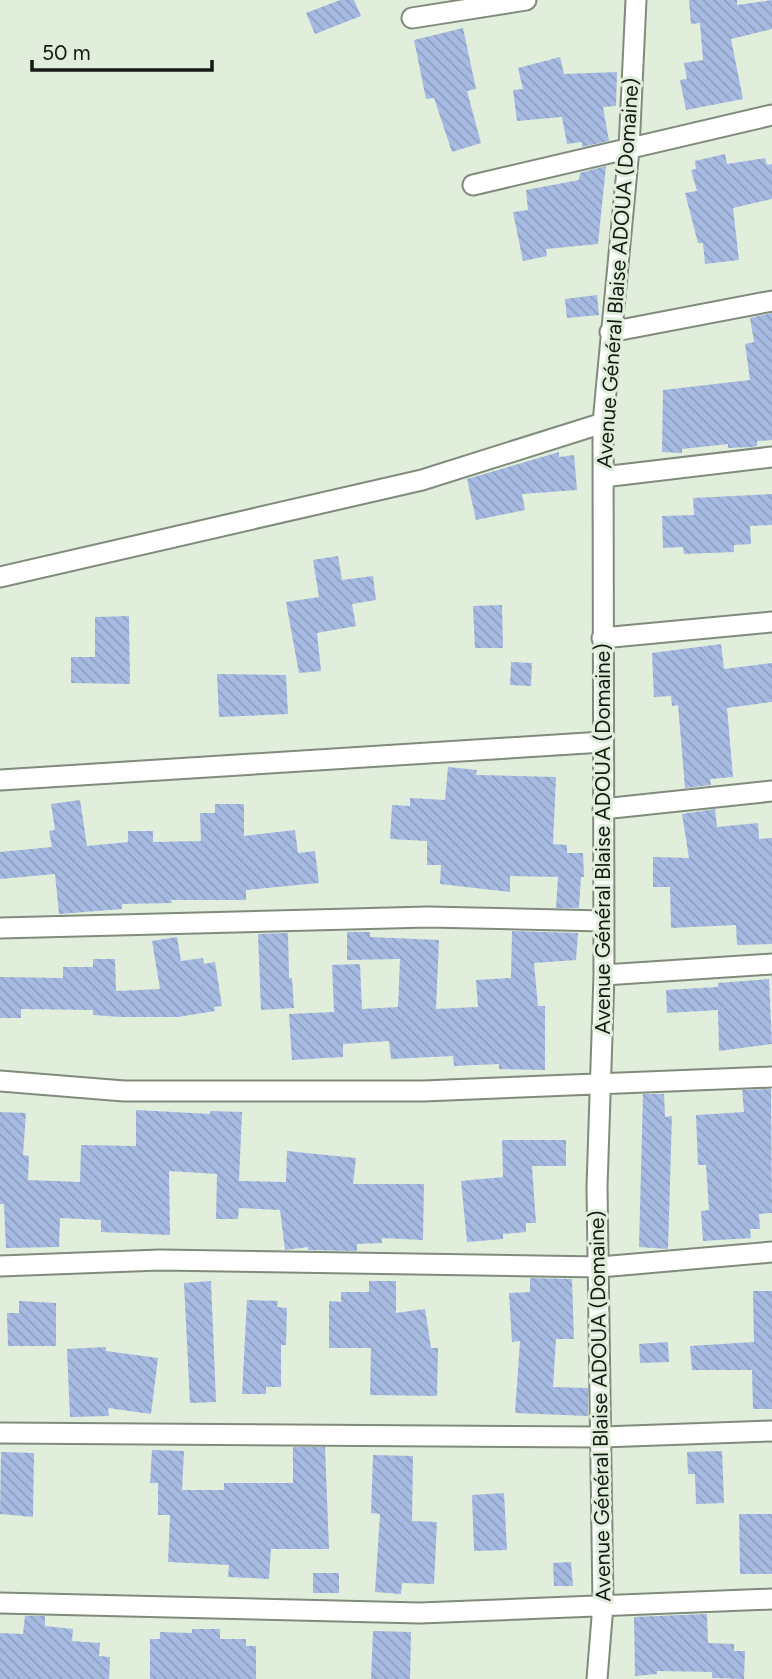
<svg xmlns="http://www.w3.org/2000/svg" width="772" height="1679" font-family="Figtree,sans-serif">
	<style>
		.building { fill: url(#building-back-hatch) }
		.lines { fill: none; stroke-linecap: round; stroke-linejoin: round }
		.street-casing { stroke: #808b7b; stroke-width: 23 }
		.street { stroke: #fff; stroke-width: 19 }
		.labels { text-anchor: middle; stroke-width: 6; stroke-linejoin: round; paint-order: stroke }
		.street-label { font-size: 21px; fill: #151913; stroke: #e1eedc }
	</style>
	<defs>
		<pattern id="building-back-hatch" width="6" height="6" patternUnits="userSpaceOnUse" patternTransform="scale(1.75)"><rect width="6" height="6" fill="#a6bae2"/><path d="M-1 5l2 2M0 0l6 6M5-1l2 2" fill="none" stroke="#8e9fc1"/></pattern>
	</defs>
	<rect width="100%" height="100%" fill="#e1eedc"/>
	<!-- building -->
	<path class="building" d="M340,0H354L361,16L315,34L306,13Z
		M689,0H737V5L772,0V29L731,39L743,99L686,110L680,80L687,79L684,63L703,60L700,23L691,24Z
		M463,28L476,89L467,91L481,143L452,152L434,98L426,99L414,40Z
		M560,57L564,74L617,72L616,106L603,107L609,141L582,147V142L567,144L562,117L517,121L513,90L523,89L518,68Z
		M725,154L727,164L765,158L767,165L772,164V199L733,208L739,260L705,264L703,243H698L685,193L697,191L691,170L696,169L695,161Z
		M606,166L598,244L546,249L547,256L523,261L513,212L528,210L526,190L579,180L580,173Z
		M597,295L599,315L567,318L565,299Z
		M772,313V440L757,441V446L752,447L728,448V444L682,449V453L662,452L663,390L750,380L745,344L754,342L750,318Z
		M559,452V457L574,455L577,490L522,494L525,510L476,520L467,479Z
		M772,494V525L750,526L751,544L734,545V552L684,554L683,547L663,548L662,516L694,515L693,498Z
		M338,556L342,580L373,576L376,600L352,604L356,626L317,633L321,671L299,673L286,602L319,597L313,560Z
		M502,605L503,648H475L473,606Z
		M129,616L130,684L71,683V657H95V617Z
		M721,644L724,669L772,663V702L727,708L733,777L710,779L711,785L685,788L678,705L672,706L671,696L654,697L652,653Z
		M511,662L532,663L531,686L510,685Z
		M217,674L286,675L288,714L219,717Z
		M448,767L477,770L476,775L556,777L553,844L567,845V853H583L584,877H581L579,908H556L558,877L510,876V892L440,884L441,865H427V841L390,839L392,805L410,806V798L445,800Z
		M80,800L87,846L128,842V831H153V842L201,841L200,813H215V804H244V836L295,830L298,853L315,851L319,883L246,890V900H171L172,903L122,904V909L59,914L55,874L0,879V852L52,847L49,831L55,830L51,804Z
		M715,809L717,827L758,823L759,839L772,838V944L737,945L736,925L671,928L670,887H653V857L689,858L682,814Z
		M512,931L578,933L576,960L534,963L538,1006H545V1070L499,1069V1064L454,1066L453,1056L391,1059L389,1041L343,1044V1057L292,1060L289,1014L334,1012L332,965L360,964L362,1009L398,1007L400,959L347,960V932H370V937L439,940L436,1009L478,1007L476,980L511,978Z
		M288,933L289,978H292L294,1008L261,1010L258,934Z
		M177,937L181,961L203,958L204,964L215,962L222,1006L214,1007L215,1011L178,1017H121L93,1015V1010L21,1009V1018H0V977L63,978V967H93V959H115L116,991L160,989L152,941Z
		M769,979L772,1044L719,1051L718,1010L667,1013L666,990L718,987V983Z
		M771,1089L772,1213L759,1214L760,1229H750L751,1238L703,1241L701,1211L709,1210L706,1165H698L696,1115L744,1112L742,1090Z
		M643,1094H664L665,1117L672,1116L668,1249L639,1247Z
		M136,1110L210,1114V1111L242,1112L239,1181L286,1182L287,1151L356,1158L353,1184H424L423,1240L382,1238V1243L357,1244V1251L308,1250V1247L285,1250L280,1210L239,1208L238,1219H216L217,1174L169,1171L170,1235L101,1232V1220L60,1218L59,1247L6,1248L4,1204H0V1112L26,1113L23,1155L29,1156L28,1180L80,1182L81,1145L136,1146Z
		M502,1140H566V1166H532L536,1223H526V1232L503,1234V1239L467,1242L461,1181L503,1177Z
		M530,1278L572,1279L574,1339H556L553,1387L588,1388V1416L515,1413L520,1341L512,1342L509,1293L530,1292Z
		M211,1281L216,1402L190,1403L184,1283Z
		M369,1281H396V1313L425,1309L431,1348H438L437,1396L370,1395L371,1348H329V1301L341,1302V1292H369Z
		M753,1291H772V1409H753L752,1370H692L690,1346L754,1342Z
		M247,1300L278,1301L277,1307L287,1308L286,1345H281V1387H266V1394H242Z
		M19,1301L56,1303V1346H8L7,1313H19Z
		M668,1342L669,1362L640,1363L639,1344Z
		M106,1347V1351L158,1358L151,1414L108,1408L109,1416L70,1417L67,1349Z
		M293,1447H325L329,1549H271L269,1579L228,1577L229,1565L168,1562L170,1515H158V1483H150L152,1450L184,1451L182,1490H224V1483H293Z
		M722,1451L724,1503L696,1504L695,1474H688L687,1452Z
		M1,1452L34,1453L33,1517L0,1514Z
		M373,1455L413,1456L412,1521L437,1522L434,1584L402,1583L401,1594L375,1592L380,1514L371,1513Z
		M504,1493L507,1550L474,1551L472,1495Z
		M739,1514H772V1574H740Z
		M571,1562L573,1586H554L553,1563Z
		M313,1573H339V1593H313Z
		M707,1614L708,1643L734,1644V1651H745L744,1679L712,1678V1672L657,1671V1674L635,1676L634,1617Z
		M25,1616H45V1626L73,1629L72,1641L100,1643L99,1656L110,1657L109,1679H0V1633L23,1634Z
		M192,1629H220V1639H246V1646H256V1679H150V1639H160V1632L192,1633Z
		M373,1631L411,1632L410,1679H371Z"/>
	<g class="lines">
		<!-- street casing -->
		<g class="street-casing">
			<path id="street" d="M412,18L526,0
				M473,185L772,115
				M610,332L772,301
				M603,477L772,457
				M0,577L422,480L603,423
				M602,638L772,622
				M0,780L603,742
				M603,809L772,791
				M0,928L428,917L604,921
				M604,975L772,964
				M0,1081L124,1091H423L772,1077
				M0,1266L160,1260L600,1267L772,1252
				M0,1433L602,1437L772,1431
				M0,1603L420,1613L772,1599
				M597,1679L603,1605L597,1187L604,975L603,423L629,149L636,0"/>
		</g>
		<!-- street -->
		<use href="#street" class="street"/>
	</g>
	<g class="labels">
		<!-- street labels -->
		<g class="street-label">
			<text transform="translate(618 273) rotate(-86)" y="7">Avenue Général Blaise ADOUA (Domaine)</text>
			<text transform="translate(603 839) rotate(-90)" y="7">Avenue Général Blaise ADOUA (Domaine)</text>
			<text transform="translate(600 1406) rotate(-91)" y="7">Avenue Général Blaise ADOUA (Domaine)</text>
		</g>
	</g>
	<!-- scale -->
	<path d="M32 60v10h180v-10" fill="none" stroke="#151913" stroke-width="3.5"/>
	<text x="42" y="60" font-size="21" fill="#151913" stroke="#e1eedc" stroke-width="5" paint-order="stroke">50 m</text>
</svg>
